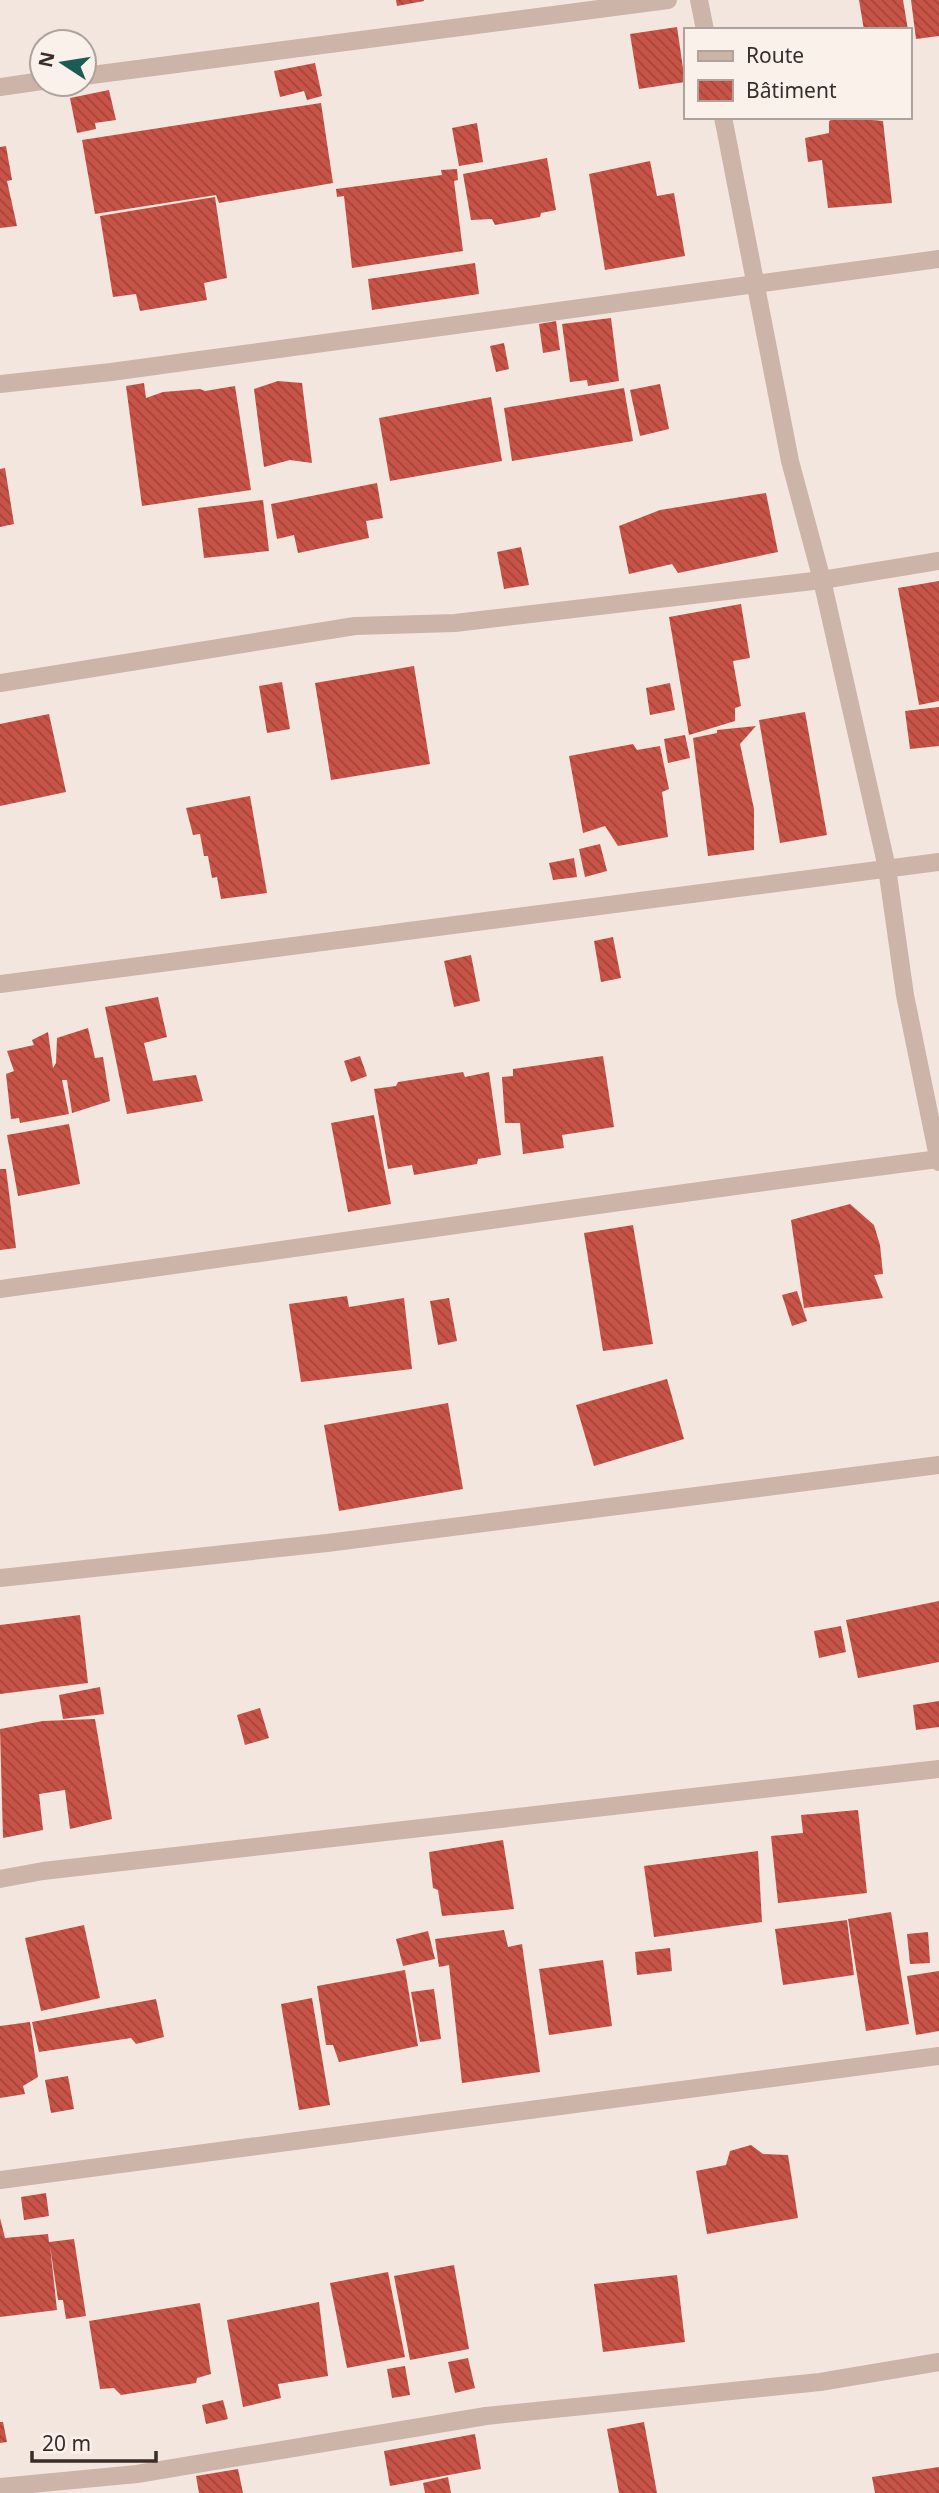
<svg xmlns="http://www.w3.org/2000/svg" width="939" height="2493" font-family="'Noto Sans',sans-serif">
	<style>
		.building { fill: url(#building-back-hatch) }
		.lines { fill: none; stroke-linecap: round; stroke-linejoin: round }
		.minor { stroke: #ccb4a9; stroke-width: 18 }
	</style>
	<defs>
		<pattern id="building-back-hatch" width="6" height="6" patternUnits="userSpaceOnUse" patternTransform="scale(1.75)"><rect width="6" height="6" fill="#c85347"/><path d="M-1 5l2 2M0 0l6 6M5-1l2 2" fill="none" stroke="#a3453b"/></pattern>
	</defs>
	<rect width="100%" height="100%" fill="#f3e6de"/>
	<!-- building -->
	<path class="building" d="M396,0H424V1L397,6Z
		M859,0H903L908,30H864Z
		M911,0H939V36L916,39Z
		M677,27L685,82L639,89L630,34Z
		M315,63L322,96L307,100L304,91L280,97L274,71Z
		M109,90L116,120L95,123L96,129L77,133L70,98Z
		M321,103L333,183L219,203L216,195L95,214L82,140Z
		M838,117L883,121L892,203L828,208L822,160L808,162L805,138L829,133V121Z
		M477,123L483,162L459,166L452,128Z
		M6,146L12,180L7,181L17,226L0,228V147Z
		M547,158L556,210L541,213L540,217L495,225L492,219L471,220L463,174Z
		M650,161L657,196L674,193L685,256L605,270L589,174Z
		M457,169L458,180L454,181L463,251L352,268L344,196L337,197L336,189L442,175L441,170Z
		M215,197L227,278L204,283L207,300L140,311L136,294L113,297L100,216Z
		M475,263L479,294L372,310L368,279Z
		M611,318L619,381L588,386L587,380L570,382L562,324Z
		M556,321L560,350L543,353L539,324Z
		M504,343L509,369L496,372L490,346Z
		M278,381L302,383L312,463L290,460L264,467L254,389Z
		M144,383L146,398L163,392L200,389L205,391L235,386L251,490L142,506L126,386Z
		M660,384L669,429L640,436L630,390Z
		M624,388L633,441L512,461L504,408Z
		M491,397L502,461L390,481L379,418Z
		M5,468L14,524L0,527V469Z
		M377,483L383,518L366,521L369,538L298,553L294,535L277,539L271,504Z
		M766,493L778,552L678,573L672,564L629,574L619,526L660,510Z
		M263,500L269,551L204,558L198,508Z
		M521,547L529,585L504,589L497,552Z
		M939,581V701L919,705L898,588Z
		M741,604L750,658L733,661L741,706L735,708V721L689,735L669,617Z
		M414,666L430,764L331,780L315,683Z
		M282,682L290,729L267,733L259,686Z
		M670,683L675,710L650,715L646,688Z
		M939,707V746L910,749L905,711Z
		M805,712L827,835L780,843L759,720Z
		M49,714L66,792L0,806V724Z
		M756,726L740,744L754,809V850L708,856L693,738L717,733V730Z
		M685,735L690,758L668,763L664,739Z
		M633,744L637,750L660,746L669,789L662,792L668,837L618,846L605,826L583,833L569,756Z
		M250,796L267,893L221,899L217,877L212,878L208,856H204L200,834L193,835L186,808Z
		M600,844L607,871L585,877L579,849Z
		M574,858L577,877L553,880L549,863Z
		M613,937L621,978L601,982L594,941Z
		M471,955L480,1001L454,1007L444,961Z
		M158,997L167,1037L144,1043L153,1081L196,1075L203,1101L127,1114L105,1007Z
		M88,1028L95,1058L103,1057L110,1101L72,1113L67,1080H62L69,1114L20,1123L19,1118L11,1119L6,1074L14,1071L7,1051L34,1045L32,1040L48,1032L53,1068L56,1063L57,1038Z
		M360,1056L367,1076L351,1082L344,1061Z
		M603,1056L614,1127L562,1135L564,1148L523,1154L520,1123H505L502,1077L513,1076V1069Z
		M463,1072L465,1077L489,1072L501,1155L478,1159L477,1164L414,1175L412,1165L388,1169L374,1089L396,1086L398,1082Z
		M374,1115L391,1204L348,1212L331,1123Z
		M69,1124L80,1184L18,1196L7,1135Z
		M0,1169H6L16,1248L0,1250Z
		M850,1204L874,1225L880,1245L883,1274L874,1275L883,1298L804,1308L791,1220Z
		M633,1225L653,1344L603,1351L584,1233Z
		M797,1291L807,1321L792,1326L782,1295Z
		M347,1296L349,1307L404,1298L412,1369L301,1382L289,1304Z
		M449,1298L457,1341L438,1345L430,1301Z
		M667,1379L684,1439L594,1466L576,1405Z
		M448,1403L463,1489L339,1511L324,1425Z
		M939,1601V1662L858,1678L846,1620Z
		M80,1615L88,1683L0,1694V1625Z
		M841,1626L846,1652L819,1658L814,1631Z
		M100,1687L104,1714L63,1719L59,1695Z
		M939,1701V1727L916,1730L913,1705Z
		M260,1708L269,1738L245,1745L237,1715Z
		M95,1719L112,1819L70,1829L65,1790L39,1794L43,1830L3,1838L0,1729L43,1721Z
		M858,1810L867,1893L778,1903L771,1836L803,1833L801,1815Z
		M503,1840L514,1909L442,1916L438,1890L433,1888L429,1852Z
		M758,1851L762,1922L654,1937L644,1866Z
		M891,1912L909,2024L866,2031L848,1919Z
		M847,1920L854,1975L783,1985L775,1929Z
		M84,1925L100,1998L41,2011L25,1938Z
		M504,1930L508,1947L522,1944L540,2072L462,2083L449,1965L439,1967L435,1939Z
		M428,1931L435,1959L403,1966L396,1939Z
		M928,1932L930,1963L910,1964L907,1934Z
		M670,1948L672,1971L637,1975L635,1952Z
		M603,1960L612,2026L549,2035L539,1969Z
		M405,1970L418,2046L339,2062L333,2045H326L317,1986Z
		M939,1971V2031L916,2035L907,1976Z
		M434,1989L441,2039L420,2042L411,1992Z
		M312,1998L330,2105L299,2110L281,2004Z
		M156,1999L164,2037L136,2044L131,2038L39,2052L32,2022Z
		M30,2022L38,2077L23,2086L25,2094L0,2098V2026Z
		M68,2076L74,2109L51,2113L45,2080Z
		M751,2145L763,2154L788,2155L798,2218L707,2234L696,2171L726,2165L730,2151Z
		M46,2193L49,2216L24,2220L21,2197Z
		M0,2218L5,2238L48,2234L49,2242L74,2239L86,2316L66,2319L63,2300H58L50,2246L57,2310L0,2317Z
		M454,2265L469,2349L410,2360L394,2276Z
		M388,2272L405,2357L347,2368L330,2283Z
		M677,2275L685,2342L603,2352L594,2284Z
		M319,2302L328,2376L278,2384L281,2398L243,2407L227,2320Z
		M200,2303L211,2374L197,2378L196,2383L121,2395L114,2388L100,2389L89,2321Z
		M468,2358L475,2388L455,2393L448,2362Z
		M405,2366L410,2395L392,2398L387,2369Z
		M223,2400L228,2419L206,2424L202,2405Z
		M0,2422H3L7,2442L0,2443Z
		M644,2422L657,2493H619L607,2429Z
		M475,2434L481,2469L390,2486L384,2451Z
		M939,2467V2493H875L872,2477Z
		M238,2469L243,2493H199L196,2476Z
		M448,2477L451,2493H425L423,2483Z"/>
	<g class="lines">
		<!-- minor -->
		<path class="minor" d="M699,0L705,30
			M84,76L668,0
			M0,87L42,81
			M723,117L790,461L822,580L887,868L905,995L939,1162
			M0,384L111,372L939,259
			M0,683L355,626L455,623L822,580L939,561
			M0,984L939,862
			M0,1289C313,1247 625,1199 939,1159
			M0,1578L327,1543L939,1465
			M0,1879L43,1871L939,1769
			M0,2180L939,2056
			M0,2487L137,2474L486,2416L820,2382L939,2362"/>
	</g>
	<!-- legend -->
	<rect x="684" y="28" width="228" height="91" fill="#faf1ea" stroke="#ada29d" stroke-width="2"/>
	<rect x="698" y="51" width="35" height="10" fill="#ccb4a9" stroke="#ada29d" stroke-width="2"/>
	<text x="746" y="63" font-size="21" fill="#392c29">Route</text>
	<rect x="698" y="80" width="35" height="21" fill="url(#building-back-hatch)" stroke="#ada29d" stroke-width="2"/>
	<text x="746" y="98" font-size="21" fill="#392c29">Bâtiment</text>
	<!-- north arrow -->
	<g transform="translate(63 63) rotate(282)"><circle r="33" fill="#faf1ea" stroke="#ada29d" stroke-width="2"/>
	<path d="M0-5L12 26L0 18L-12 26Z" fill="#1d5b56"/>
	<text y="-10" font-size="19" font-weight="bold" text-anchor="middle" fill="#392c29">N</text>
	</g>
	<!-- scale -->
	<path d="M32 2451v10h124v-10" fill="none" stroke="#392c29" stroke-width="3.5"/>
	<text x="42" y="2451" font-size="21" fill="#392c29" stroke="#faf1ea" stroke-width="5" paint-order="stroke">20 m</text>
</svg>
